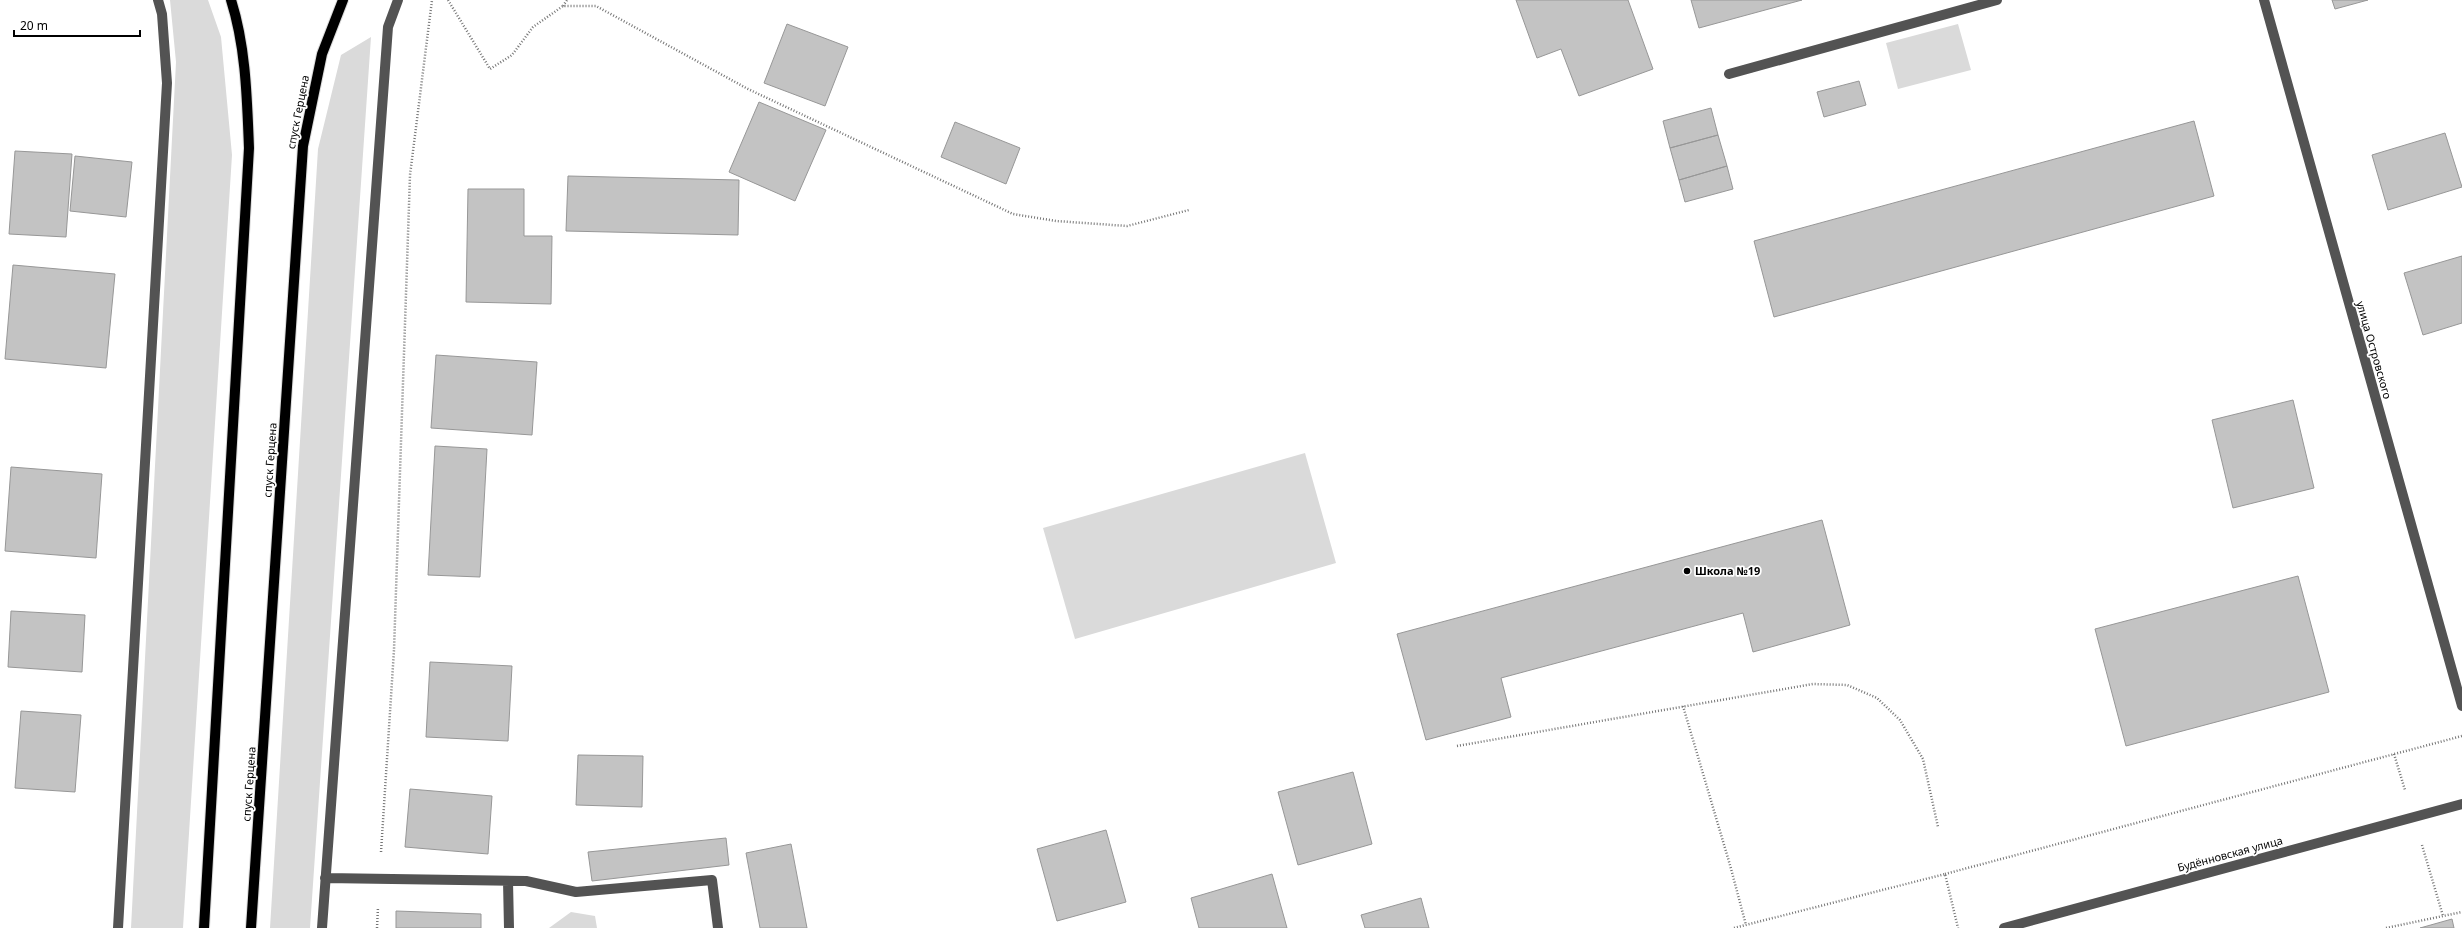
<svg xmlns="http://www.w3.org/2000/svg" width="2462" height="928" font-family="'Noto Sans',sans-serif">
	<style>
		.green { fill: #dadada }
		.building { fill: #c3c3c3; stroke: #979797 }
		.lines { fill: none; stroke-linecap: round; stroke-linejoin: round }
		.major-casing { stroke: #dbdbdb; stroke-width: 12 }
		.path { stroke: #757575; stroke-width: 2.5; stroke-dasharray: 1 2; stroke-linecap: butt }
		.minor { stroke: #535353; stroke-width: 10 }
		.major { stroke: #000; stroke-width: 10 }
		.poi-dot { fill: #000; stroke: #fff; stroke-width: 1.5 }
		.labels { text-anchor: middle; stroke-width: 3.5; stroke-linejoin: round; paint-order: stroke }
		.street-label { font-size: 11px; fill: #000; stroke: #fff }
		.poi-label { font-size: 11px; font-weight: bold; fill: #000; stroke: #fff; text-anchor: start }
	</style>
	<rect width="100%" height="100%" fill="#fff"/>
	<!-- green -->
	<path class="green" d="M170,0H208L221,37L232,155L183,928H131L176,62Z
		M1958,24L1971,70L1898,89L1886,43Z
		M371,37L310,928H270L318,149L341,55Z
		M1305,453L1336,563L1075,639L1043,528Z
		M571,912L595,916L597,928H549Z"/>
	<!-- building -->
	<path class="building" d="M1516,0H1628L1653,69L1579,96L1561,49L1537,58Z
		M1691,0H1802L1699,28Z
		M2332,0H2368L2335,9Z
		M787,24L848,47L825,106L764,83Z
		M1859,81L1866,105L1824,117L1817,92Z
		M759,102L826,130L795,201L729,172Z
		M1711,108L1718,135L1670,148L1663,121Z
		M2194,121L2214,196L1774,317L1754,241Z
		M955,122L1020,148L1006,184L941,157Z
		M2445,133L2462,187L2388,210L2372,155Z
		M1718,135L1727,166L1679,180L1670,148Z
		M15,151L72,154L66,237L9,234Z
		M75,156L132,162L126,217L70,211Z
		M1727,166L1733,189L1685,202L1679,180Z
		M568,176L739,180L738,235L566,231Z
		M468,189H524V236H552L551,304L466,302Z
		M2462,256V323L2423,335L2404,273Z
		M13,265L115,274L106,368L5,359Z
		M436,355L537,362L532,435L431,428Z
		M2293,400L2314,488L2233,508L2212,420Z
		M435,446L487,449L480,577L428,575Z
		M11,467L102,474L96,558L5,551Z
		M1822,520L1850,625L1753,652L1743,613L1501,678L1511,717L1426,740L1397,634Z
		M2298,576L2329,692L2126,746L2095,629Z
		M11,611L85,615L82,672L8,667Z
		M430,662L512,666L508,741L426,737Z
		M21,711L81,715L75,792L15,788Z
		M578,755L643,756L642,807L576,805Z
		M1353,772L1372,844L1298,865L1278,792Z
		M410,789L492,796L488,854L405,847Z
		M1106,830L1126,902L1057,921L1037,849Z
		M726,838L729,865L592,881L588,852Z
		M791,844L807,928H760L746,853Z
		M1272,874L1287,928H1199L1191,898Z
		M1421,898L1429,928H1365L1361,915Z
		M396,911L481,914V928H396Z
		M2452,919L2454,928H2420Z"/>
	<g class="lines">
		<!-- major casing -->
		<g class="major-casing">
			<path id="major" d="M204,928L249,148C247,99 246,47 231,0
				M251,928L303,146L322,54L343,0"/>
		</g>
		<!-- path -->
		<path class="path" d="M448,0L490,69L512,55L533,27L563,6H596L748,89L1013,214L1056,221L1127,226L1189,210
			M563,6L567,0
			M1683,706L1730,865L1746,925
			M1457,746L1813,684L1847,685L1877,698L1900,720L1923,759L1938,827
			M2394,754L2405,790
			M2422,845L2443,916
			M381,852L394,650L410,175L432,0
			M1945,874L2462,736
			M377,928L378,907
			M1734,928L1945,874L1958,928
			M2386,928L2462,912"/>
		<!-- minor -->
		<path class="minor" d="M2264,0L2462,706
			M1729,74L1997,0
			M325,878L526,881L576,892L712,880L718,928
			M508,881L509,928
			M118,928L167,83L162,14L158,0
			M322,928L388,27L398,0
			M2004,928L2462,804"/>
		<!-- major -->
		<use href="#major" class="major"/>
	</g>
	<!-- markers -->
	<circle class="poi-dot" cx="1687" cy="571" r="4"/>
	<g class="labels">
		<!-- street labels -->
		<g class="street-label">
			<text transform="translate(298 112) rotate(-79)" y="4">спуск Герцена</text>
			<text transform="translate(2374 350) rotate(74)" y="4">улица Островского</text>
			<text transform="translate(270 460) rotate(-86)" y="4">спуск Герцена</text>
			<text transform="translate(249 784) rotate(-86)" y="4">спуск Герцена</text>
			<text transform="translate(2230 854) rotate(-15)" y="4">Будённовская улица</text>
		</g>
		<!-- poi labels -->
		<g class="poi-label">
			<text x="1695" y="575">Школа №19</text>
		</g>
	</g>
	<!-- scale -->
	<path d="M14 30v6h126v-6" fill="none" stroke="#000000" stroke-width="2"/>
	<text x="20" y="30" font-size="12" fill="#000000" stroke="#ffffff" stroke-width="3" paint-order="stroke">20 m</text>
</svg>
